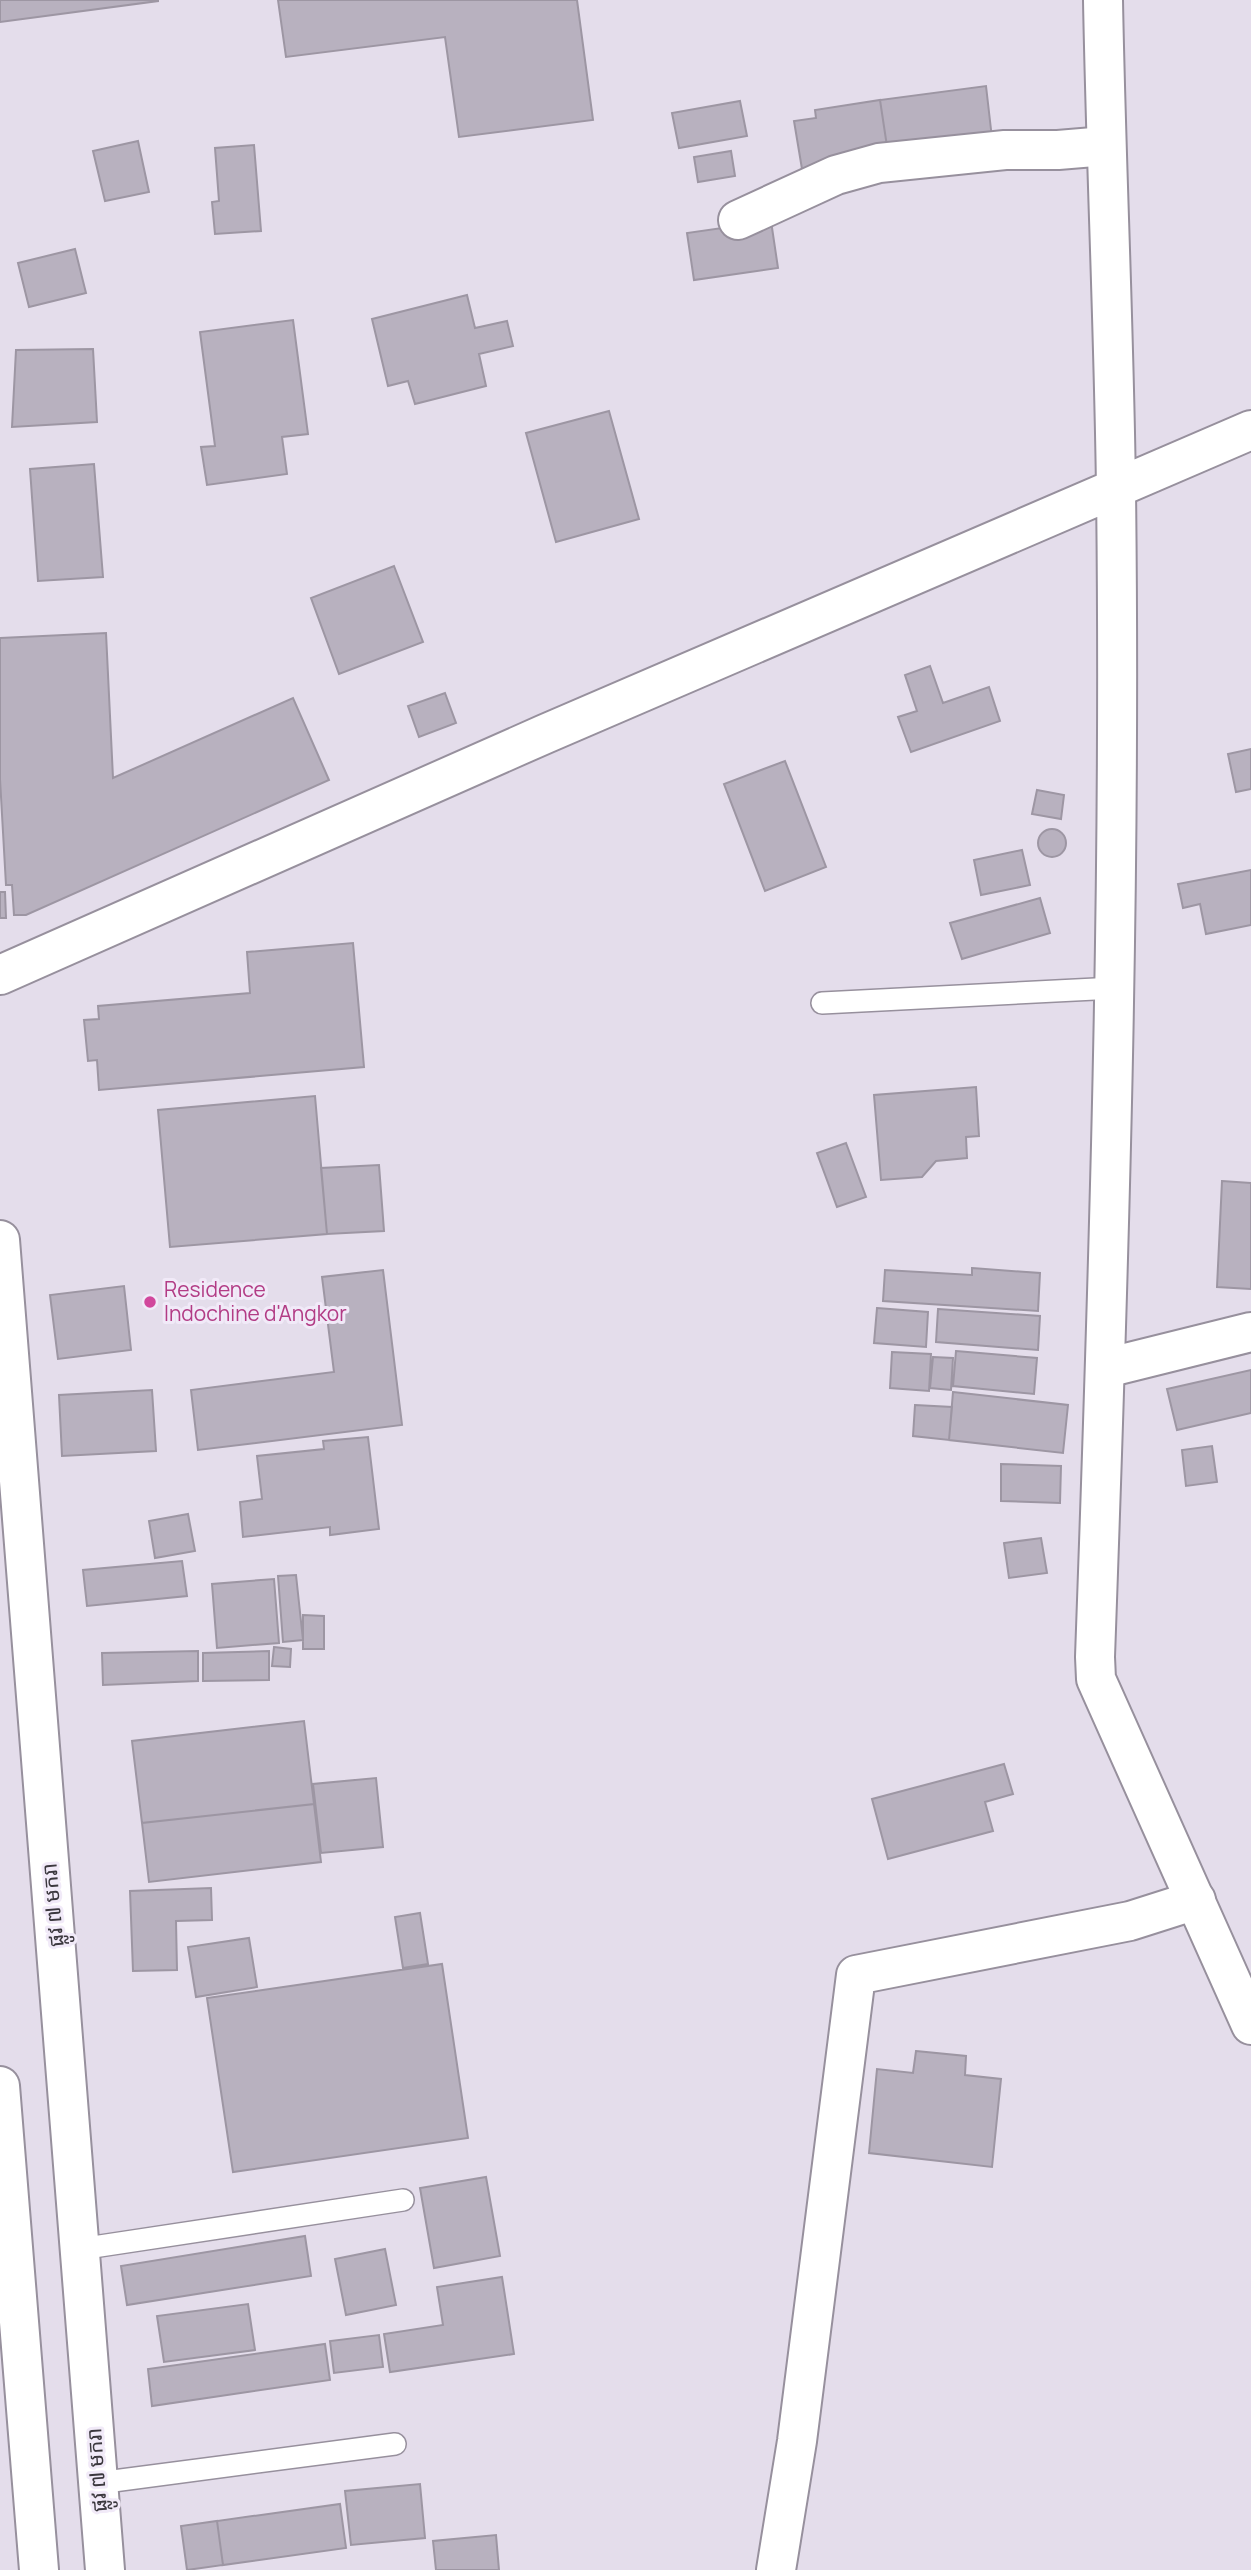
<svg xmlns="http://www.w3.org/2000/svg" width="1251" height="2570" font-family="Manrope,'Noto Sans Khmer',sans-serif">
	<style>
		.building { fill: #b8b1bf; stroke: #9d96a3; stroke-width: 2 }
		.lines { fill: none; stroke-linecap: round; stroke-linejoin: round }
		.service-casing { stroke: #97909d; stroke-width: 24 }
		.minor-casing { stroke: #97909d; stroke-width: 42 }
		.tertiary-casing { stroke: #97909d; stroke-width: 42 }
		.secondary-casing { stroke: #97909d; stroke-width: 42 }
		.service { stroke: #fff; stroke-width: 21 }
		.minor { stroke: #fff; stroke-width: 38 }
		.tertiary { stroke: #fff; stroke-width: 38 }
		.secondary { stroke: #fff; stroke-width: 38 }
		.hotel-dot { fill: #d1479c; stroke: #f1eaf8; stroke-width: 2.5 }
		.labels { text-anchor: middle; stroke-width: 6; stroke-linejoin: round; paint-order: stroke }
		.hotel-label { font-size: 21px; fill: #b23c85; stroke: #f1eaf8; text-anchor: start }
		.street-label { font-size: 21px; fill: #3b383e; stroke: #f1eaf8 }
	</style>
	<rect width="100%" height="100%" fill="#e4ddeb"/>
	<!-- building -->
	<path class="building" d="M0,0H158V1L0,22Z
		M278,0H577L593,120L459,137L445,37L286,57Z
		M986,86L993,147L888,153L880,100Z
		M880,100L888,153L803,175L794,121L816,118L815,110Z
		M740,101L747,136L679,148L672,113Z
		M138,141L149,192L105,201L93,151Z
		M254,145L261,231L215,234L212,202L219,201L215,148Z
		M731,151L735,176L698,182L694,157Z
		M771,221L778,268L694,280L687,233Z
		M75,249L86,293L29,307L18,263Z
		M467,295L475,328L507,321L513,346L479,354L486,386L415,404L408,381L388,386L372,319Z
		M293,320L308,434L282,437L287,474L207,485L201,447L215,446L200,332Z
		M93,349L97,422L12,427L16,350Z
		M609,411L639,519L556,542L526,433Z
		M94,464L103,577L38,581L30,469Z
		M394,566L423,642L339,674L311,598Z
		M106,633L113,778L293,698L329,780L26,915H14L12,885H6L0,779V638Z
		M930,666L943,703L989,687L1000,721L911,752L898,717L917,711L905,675Z
		M445,693L456,723L419,737L408,706Z
		M1251,749V789L1236,792L1228,754Z
		M785,761L826,867L765,891L724,784Z
		M1037,790L1064,795L1061,819L1032,814Z
		M1038 843a14 14 0 1 1 28 0a14 14 0 1 1-28 0Z
		M1022,850L1030,885L981,895L974,860Z
		M1251,870V925L1206,934L1200,904L1183,908L1178,884Z
		M0,892H5L6,918H0Z
		M1040,898L1050,933L962,959L950,923Z
		M353,943L364,1067L99,1090L97,1060L88,1061L84,1020L99,1019L98,1006L250,993L247,952Z
		M976,1087L979,1136L966,1137L967,1158L936,1161L922,1177L881,1180L874,1095Z
		M315,1096L327,1234L170,1247L158,1110Z
		M846,1143L866,1197L837,1207L817,1153Z
		M379,1165L384,1231L327,1234L321,1168Z
		M1222,1181L1251,1183V1289L1217,1287Z
		M972,1268L1040,1273L1038,1311L883,1301L885,1270L972,1275Z
		M383,1270L402,1425L198,1450L191,1390L334,1372L322,1277Z
		M124,1286L131,1350L58,1359L50,1295Z
		M877,1308L928,1312L926,1347L874,1343Z
		M938,1309L1040,1316L1038,1350L936,1342Z
		M956,1351L1037,1358L1034,1394L953,1386Z
		M892,1352L931,1354L929,1391L890,1388Z
		M933,1357L953,1358L951,1390L930,1388Z
		M1251,1370V1413L1177,1430L1167,1389Z
		M152,1390L156,1451L62,1456L59,1395Z
		M953,1392L1068,1405L1063,1453L949,1440Z
		M915,1405L952,1407L949,1440L913,1436Z
		M368,1437L379,1529L330,1535V1527L243,1537L240,1502L262,1499L257,1456L324,1449L323,1441Z
		M1212,1446L1217,1482L1186,1486L1182,1450Z
		M1001,1464L1061,1466L1060,1503L1001,1501Z
		M188,1514L195,1551L155,1558L149,1521Z
		M1041,1538L1047,1573L1009,1578L1004,1543Z
		M182,1561L187,1596L87,1606L83,1570Z
		M296,1575L303,1640L283,1642L278,1576Z
		M274,1579L279,1643L217,1648L212,1584Z
		M303,1615L324,1616V1649H303Z
		M274,1647L291,1649L290,1667L272,1666Z
		M198,1651V1681L103,1685L102,1653Z
		M269,1651V1680L203,1681V1653Z
		M304,1721L314,1804L142,1823L132,1741Z
		M1004,1764L1013,1794L985,1802L993,1831L888,1859L872,1799Z
		M376,1778L383,1847L321,1853L313,1784Z
		M314,1804L321,1862L149,1882L142,1823Z
		M211,1888L212,1920L176,1921L177,1970L133,1971L130,1891Z
		M420,1913L428,1964L403,1968L395,1917Z
		M249,1938L257,1987L196,1997L188,1947Z
		M442,1964L468,2138L233,2172L207,1998Z
		M916,2051L966,2056L965,2075L1001,2079L992,2167L869,2153L877,2069L913,2073Z
		M486,2177L500,2256L434,2268L420,2188Z
		M305,2236L311,2276L127,2305L121,2266Z
		M385,2249L396,2305L346,2315L335,2259Z
		M502,2277L514,2354L390,2372L384,2334L443,2325L437,2287Z
		M248,2304L255,2350L164,2362L157,2316Z
		M379,2335L383,2367L334,2373L330,2341Z
		M325,2344L330,2380L152,2406L148,2369Z
		M420,2484L425,2538L351,2545L345,2491Z
		M340,2504L346,2548L223,2565L217,2521Z
		M217,2521L223,2565L187,2570L181,2526Z
		M496,2535L499,2570H436L433,2541Z"/>
	<g class="lines">
		<!-- service casing -->
		<g class="service-casing">
			<path id="service" d="M822,1003L1115,988
				M80,2249L403,2200
				M98,2483L395,2444"/>
		</g>
		<!-- minor casing -->
		<g class="minor-casing">
			<path id="minor" d="M738,220L836,175L879,163L1005,150H1058L1106,146
				M1106,1368L1251,1332
				M776,2570L797,2441L856,1975L1130,1921L1196,1900"/>
		</g>
		<!-- tertiary casing -->
		<g class="tertiary-casing">
			<path id="tertiary" d="M1103,0C1106,164 1114,327 1116,491C1121,880 1109,1268 1095,1657L1096,1679L1251,2025
				M0,975L545,734L1251,430"/>
		</g>
		<!-- secondary casing -->
		<g class="secondary-casing">
			<path id="secondary" d="M0,1240L105,2570
				M0,2086L39,2570"/>
		</g>
		<!-- service -->
		<use href="#service" class="service"/>
		<!-- minor -->
		<use href="#minor" class="minor"/>
		<!-- tertiary -->
		<use href="#tertiary" class="tertiary"/>
		<!-- secondary -->
		<use href="#secondary" class="secondary"/>
	</g>
	<!-- markers -->
	<circle class="hotel-dot" cx="150" cy="1302" r="7"/>
	<g class="labels">
		<!-- hotel labels -->
		<g class="hotel-label">
			<text x="164" y="1297">Residence<tspan x="164" dy="24">Indochine d'Angkor</tspan></text>
		</g>
		<!-- street labels -->
		<g class="street-label">
			<text transform="translate(53 1905) rotate(-95)" y="7">ផ្លូវ ៧ មករា</text>
			<text transform="translate(97 2470) rotate(-94)" y="7">ផ្លូវ ៧ មករា</text>
		</g>
	</g>
</svg>
